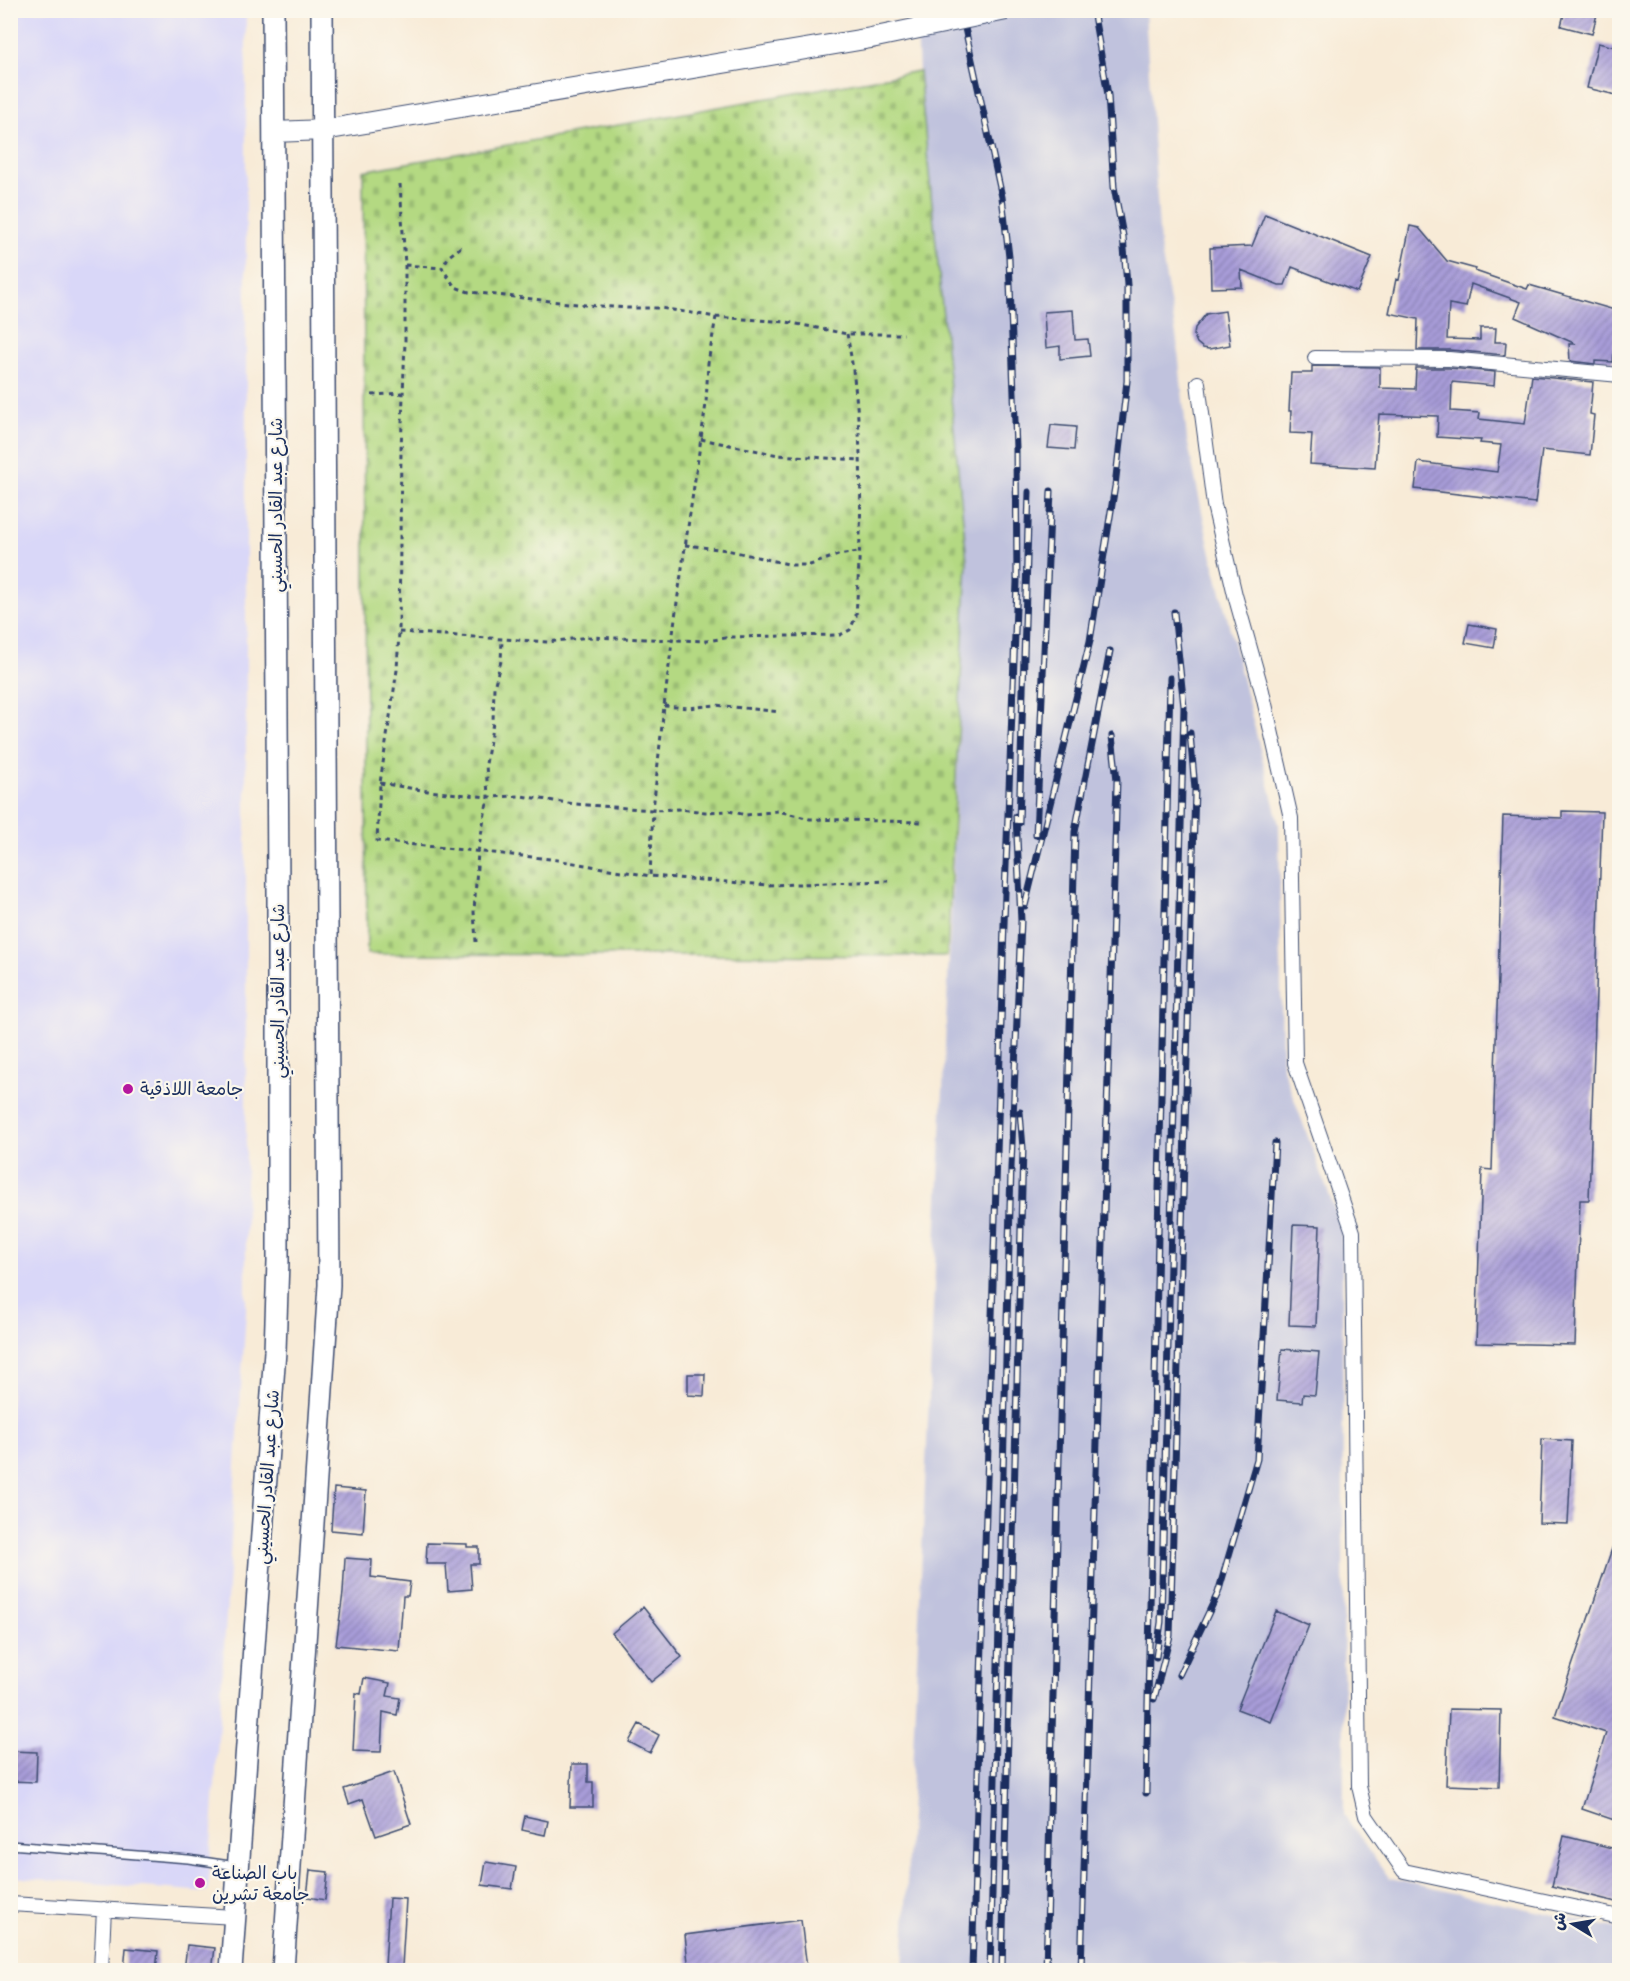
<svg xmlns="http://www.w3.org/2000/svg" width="1630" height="1981" font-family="'Balsamiq Sans','Playpen Sans Arabic',sans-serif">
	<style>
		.built { fill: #d9d7f8 }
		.railway { fill: #c0c2dd }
		.cemetery { fill: url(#cemetery-stones); stroke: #688470; stroke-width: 1.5 }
		.building { fill: url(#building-hatch) }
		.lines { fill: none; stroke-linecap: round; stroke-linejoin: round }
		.lane-casing { stroke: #3c4b70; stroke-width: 10 }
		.street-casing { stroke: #3c4b70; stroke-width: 16 }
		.secondary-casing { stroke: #3c4b70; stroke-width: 22 }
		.primary-casing { stroke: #3c4b70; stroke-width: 24 }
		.path { stroke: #3c4b70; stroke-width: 3; stroke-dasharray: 4.5 4.5; stroke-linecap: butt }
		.lane { stroke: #fff; stroke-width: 7 }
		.street { stroke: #fff; stroke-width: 14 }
		.secondary { stroke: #fff; stroke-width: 20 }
		.primary { stroke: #fff; stroke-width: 21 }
		.rail-casing { stroke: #1b2f5e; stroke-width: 7 }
		.rail { stroke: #fbf7ec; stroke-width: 4.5; stroke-dasharray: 14; stroke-linecap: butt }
		.secondary-bridge-casing { stroke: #3c4b70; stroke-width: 22; stroke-linecap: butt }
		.secondary-bridge { stroke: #fff; stroke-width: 20 }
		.poi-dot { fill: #b5179e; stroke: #fbf7ec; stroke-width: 2 }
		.labels { text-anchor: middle; stroke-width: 4.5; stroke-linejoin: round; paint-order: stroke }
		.street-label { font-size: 18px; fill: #1b2f5e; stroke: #fbf7ec }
		.poi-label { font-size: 18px; fill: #1b2f5e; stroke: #fbf7ec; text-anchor: start }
	</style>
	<defs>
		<pattern id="cemetery-stones" width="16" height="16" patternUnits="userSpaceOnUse" patternTransform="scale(1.5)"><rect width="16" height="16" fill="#b4d982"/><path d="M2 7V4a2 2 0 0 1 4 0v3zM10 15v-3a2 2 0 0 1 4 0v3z" fill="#9abb73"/></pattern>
		<pattern id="building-hatch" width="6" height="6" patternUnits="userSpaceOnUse" patternTransform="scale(1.5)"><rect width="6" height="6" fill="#a89cd8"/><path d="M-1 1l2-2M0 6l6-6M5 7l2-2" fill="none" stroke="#8880b2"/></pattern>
	</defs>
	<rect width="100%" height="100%" fill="#fbf7ec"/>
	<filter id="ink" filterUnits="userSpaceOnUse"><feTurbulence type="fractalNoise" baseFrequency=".0167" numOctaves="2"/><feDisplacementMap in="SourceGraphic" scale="12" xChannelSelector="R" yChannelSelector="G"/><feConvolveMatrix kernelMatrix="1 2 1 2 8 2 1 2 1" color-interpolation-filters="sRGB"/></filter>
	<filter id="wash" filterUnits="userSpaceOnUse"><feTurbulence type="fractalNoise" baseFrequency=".008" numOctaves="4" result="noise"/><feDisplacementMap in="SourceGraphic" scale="24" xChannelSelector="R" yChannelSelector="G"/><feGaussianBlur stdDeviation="1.35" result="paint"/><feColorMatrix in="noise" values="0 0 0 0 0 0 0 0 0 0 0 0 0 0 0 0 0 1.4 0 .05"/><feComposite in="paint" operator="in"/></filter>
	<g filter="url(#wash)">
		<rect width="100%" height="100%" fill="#f8ebd7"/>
		<!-- built -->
		<path class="built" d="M10,11H246V1312L208,1892L11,1877Z"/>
		<!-- railway -->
		<path class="railway" d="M916,11H1145L1160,245L1177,341L1187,439L1209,545L1279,825L1282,1066L1342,1230L1344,1815L1390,1879L1619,1929V1970H903L967,561L919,71Z"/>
		<!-- cemetery -->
		<path class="cemetery" d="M919,71L967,561L947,956L367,954L363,171Z"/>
		<g id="blocks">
			<!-- building -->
			<path class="building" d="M1565,10H1598L1592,34L1561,26Z
				M1598,43L1620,48V96L1587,88Z
				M1265,214L1372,257L1357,292L1292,267L1285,285H1279L1241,270L1242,287L1211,288L1210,248L1252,246Z
				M1410,226L1419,228L1447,261L1476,269L1475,271L1527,289L1529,285L1618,311L1613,362L1595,361V364L1570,361L1569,344H1576L1515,317L1521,302L1471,284L1466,307L1449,304L1447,339L1480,340V328H1496L1495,342H1506L1505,355L1450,350H1417L1418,319L1389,313L1396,279L1399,280Z
				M1073,310L1075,340L1088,339L1090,356L1060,359V346L1046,348L1044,312Z
				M1225,311L1230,345L1209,349L1203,348L1197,343L1194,336L1195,328L1206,314Z
				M1312,366L1380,367V388L1415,389L1416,368H1449L1495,372L1494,386L1452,382L1451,411L1480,413L1479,419L1525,424L1532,376L1593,382L1590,414L1594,415L1590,455L1542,450L1535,503L1415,489L1418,462L1497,472L1501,445L1480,443L1481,440L1437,437L1438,416L1379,414L1375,468L1310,464L1312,434L1290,433L1291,411H1289L1291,373H1312Z
				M1051,425L1076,427L1074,450L1048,448Z
				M1469,624L1497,629L1494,648L1465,643Z
				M1562,811L1602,812L1589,1200H1580L1575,1345L1476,1343L1482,1169L1492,1170L1503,816L1562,818Z
				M1293,1225L1320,1226L1316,1326L1289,1325Z
				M1282,1349L1319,1352L1315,1395L1303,1394L1302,1402L1277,1400Z
				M688,1374H705L704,1396L688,1395Z
				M1542,1439L1572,1441L1568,1524L1539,1523Z
				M334,1488L366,1491L363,1533L331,1530Z
				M1617,1534H1620V1822L1582,1809L1606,1733L1555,1716Z
				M427,1543L467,1544V1547H479V1564H470L472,1589L448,1591L446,1564H426Z
				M345,1558L372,1560L371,1577L410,1582L408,1596H403L399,1651L336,1645L343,1593Z
				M643,1607L682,1657L651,1682L612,1633Z
				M1276,1611L1309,1625L1271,1722L1237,1709Z
				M364,1678L390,1683L387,1696L400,1698L397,1715L383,1712L381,1752L353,1751L356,1693L361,1694Z
				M1449,1709L1501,1710L1499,1787L1446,1785Z
				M639,1724L659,1735L650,1753L629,1742Z
				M10,1751L37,1752L36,1782L10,1781Z
				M572,1764H588V1782H593V1807H570Z
				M394,1772L411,1824L376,1836L363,1799L349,1804L344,1789Z
				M525,1816L548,1821L545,1835L522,1830Z
				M1564,1836L1620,1850V1903L1552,1886Z
				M486,1862L516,1867L512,1889L482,1885Z
				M310,1870L328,1872L325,1900L307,1897Z
				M389,1898L406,1899L402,1967L385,1966Z
				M801,1920L807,1968L790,1971H689L685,1935Z
				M187,1945L215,1948L212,1971H184Z
				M126,1948L158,1951L156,1971H124Z"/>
		</g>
	</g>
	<g filter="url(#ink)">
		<use href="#blocks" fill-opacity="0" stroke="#3c4b70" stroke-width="1.5"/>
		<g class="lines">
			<!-- lane casing -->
			<g class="lane-casing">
				<path id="lane" d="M10,1845L188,1859L237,1866"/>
			</g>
			<!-- street casing -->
			<g class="street-casing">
				<path id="street" d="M1315,358L1449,359L1620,375
					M1198,383L1214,505L1235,595L1262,691L1291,818L1295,1063L1353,1232L1359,1786L1366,1816L1404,1871L1620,1917
					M10,1904L235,1917
					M101,1970L104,1909"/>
			</g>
			<!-- secondary casing -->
			<g class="secondary-casing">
				<path id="secondary" d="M274,132L324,130L871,38"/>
			</g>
			<!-- primary casing -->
			<g class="primary-casing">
				<path id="primary" d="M231,1970L275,1351L278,1261V892L273,10
					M283,1970L329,1285L322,10"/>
			</g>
			<!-- path -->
			<path class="path" d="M400,184L405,265V341L401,450L399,632L397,670L380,783L377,841L551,859L650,876L768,885L889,881
				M461,247L449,256L442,268L455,287L469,292L585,305L628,308H661L716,317L708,363L706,404L677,602L664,706L653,810L650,876
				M405,265L442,268
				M716,317L787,322L847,334H904
				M372,395L403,393
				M701,439L778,455L859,460
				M685,545L727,550L792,565H810L838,555L858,552
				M399,632L548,642L588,637L707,641L731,637L840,635L850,630L856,616C862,522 865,427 847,334
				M664,706L688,708L716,705L780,712
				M380,783L428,791L488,797L521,796L575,804L653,810L681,809L705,812L729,811L746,815L778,811L810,819L921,822
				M476,942L474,912L478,852L488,797L486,764L493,722L494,687L501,661L502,640"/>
			<!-- lane -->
			<use href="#lane" class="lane"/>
			<!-- street -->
			<use href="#street" class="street"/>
			<!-- secondary -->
			<use href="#secondary" class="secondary"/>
			<!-- primary -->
			<use href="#primary" class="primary"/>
			<!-- rail casing -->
			<g class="rail-casing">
				<path id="rail" d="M961,10L1002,197L1009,257L1016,449L1017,582L1005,892L972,1970
					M1019,823L1029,492
					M1036,835L1051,491
					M1025,906L1090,641L1115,486L1127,381V285L1123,236L1114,187L1108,95L1093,10
					M1156,1657L1161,1622L1184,707L1174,612
					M1179,1675L1218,1593L1257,1459L1275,1143
					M1154,1699L1170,1636L1195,789L1190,733
					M1146,1793L1170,678
					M990,1970L1011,1168L1021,921L1016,816
					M1002,1970L1023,1148L1020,1112
					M1046,1970L1075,832L1110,651
					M1081,1970L1117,780L1112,736"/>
			</g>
			<!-- rail -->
			<use href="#rail" class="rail"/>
			<!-- secondary-bridge casing -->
			<g class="secondary-bridge-casing">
				<path id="secondary-bridge" d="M871,38L1006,10"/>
			</g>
			<!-- secondary-bridge -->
			<use href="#secondary-bridge" class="secondary-bridge"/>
		</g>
	</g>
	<!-- markers -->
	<g class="poi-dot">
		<circle cx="128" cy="1089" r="6"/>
		<circle cx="200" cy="1883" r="6"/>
	</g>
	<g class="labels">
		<!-- street labels -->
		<g class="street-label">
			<text transform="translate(276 505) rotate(-90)" y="6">شارع عبد القادر الحسيني</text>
			<text transform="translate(278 991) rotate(-90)" y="6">شارع عبد القادر الحسيني</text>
			<text transform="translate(267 1477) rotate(-86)" y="6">شارع عبد القادر الحسيني</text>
		</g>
		<!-- poi labels -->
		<g class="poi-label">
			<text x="140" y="1095">جامعة اللاذقية</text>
			<text x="212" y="1879">باب الصناعة<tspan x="212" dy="21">جامعة تشرين</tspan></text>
		</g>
	</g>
	<!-- margin -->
	<rect width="1630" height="1981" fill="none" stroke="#fbf7ec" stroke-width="36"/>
	<!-- north arrow -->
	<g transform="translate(1573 1924) rotate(281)" stroke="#fbf7ec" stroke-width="4.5" paint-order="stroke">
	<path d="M0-4.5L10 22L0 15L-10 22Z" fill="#1b2f5e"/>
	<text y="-9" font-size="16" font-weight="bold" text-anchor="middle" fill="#1b2f5e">ش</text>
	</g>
</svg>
